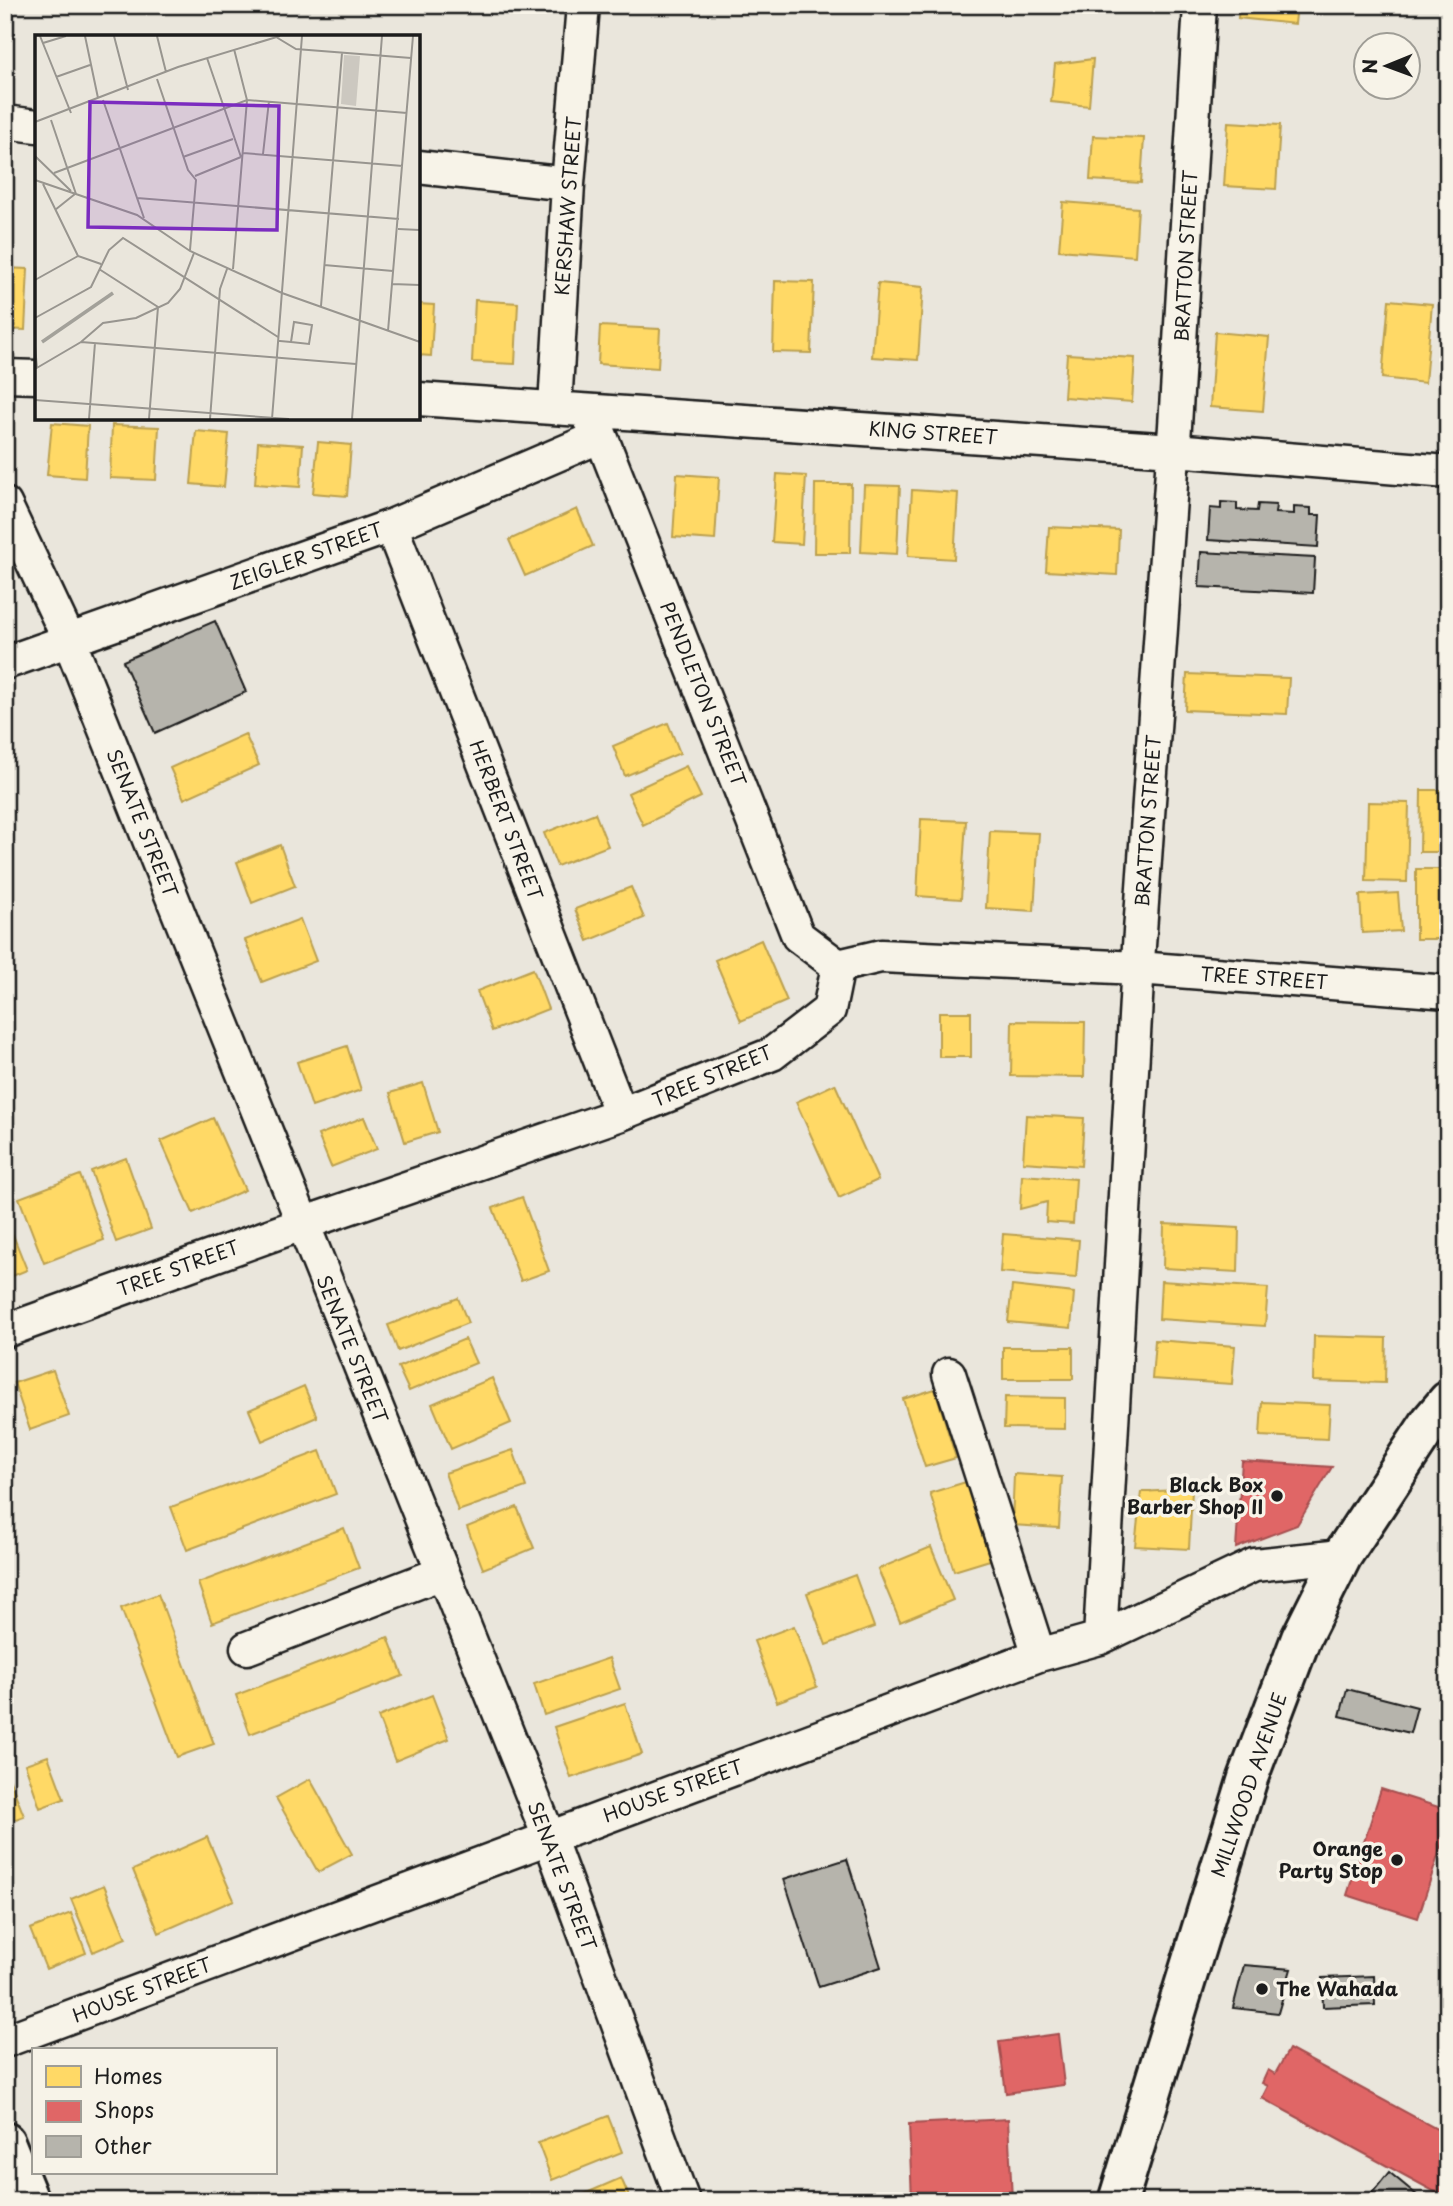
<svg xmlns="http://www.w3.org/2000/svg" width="1453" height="2206" font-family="'Playpen Sans',sans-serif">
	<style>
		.homes { fill: #ffd966; stroke: #bba050; stroke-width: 2 }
		.shops { fill: #e06666; stroke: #a55050; stroke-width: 2 }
		.building { fill: #b6b4ac; stroke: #1c1c1c; stroke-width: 2 }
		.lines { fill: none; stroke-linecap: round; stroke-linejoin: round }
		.minor-casing { stroke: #1c1c1c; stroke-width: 37 }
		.major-casing { stroke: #1c1c1c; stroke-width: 44 }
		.minor { stroke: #f7f3e8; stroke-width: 32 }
		.major { stroke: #f7f3e8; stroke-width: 38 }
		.poi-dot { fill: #1c1c1c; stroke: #f7f3e8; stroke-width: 2.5 }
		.labels { text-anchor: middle; stroke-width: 7; stroke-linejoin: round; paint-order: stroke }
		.street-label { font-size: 19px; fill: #1c1c1c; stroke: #f7f3e8 }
		.poi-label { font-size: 19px; font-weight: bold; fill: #1c1c1c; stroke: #f7f3e8; text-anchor: end }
		.inset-river { fill: none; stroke: #a3a19a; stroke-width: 3.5 }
		.inset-road { fill: none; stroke: #98958f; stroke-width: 2 }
		.view { fill: #7b2cbf; fill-opacity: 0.15; stroke: #7b2cbf; stroke-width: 3.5 }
		.inset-edge { fill: none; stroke: #1c1c1c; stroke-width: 3.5 }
	</style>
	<rect width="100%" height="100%" fill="#eae6dc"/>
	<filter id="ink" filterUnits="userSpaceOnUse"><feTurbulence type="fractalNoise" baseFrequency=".0143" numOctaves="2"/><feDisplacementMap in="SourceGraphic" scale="14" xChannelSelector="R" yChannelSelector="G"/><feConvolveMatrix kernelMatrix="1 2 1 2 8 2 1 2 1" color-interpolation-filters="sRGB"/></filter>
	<g filter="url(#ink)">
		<!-- homes -->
		<path class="homes" d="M1065,5H1144V11L1064,8Z
			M1239,5H1297L1295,24L1238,18Z
			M1093,59L1089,106L1051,102L1055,64Z
			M1228,122L1280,125L1276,189L1224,186Z
			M1093,136L1144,138L1141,183L1090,180Z
			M1063,202L1138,208L1135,256L1059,250Z
			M5,268L28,269L25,330L5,329Z
			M775,281L814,282L811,353L773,352Z
			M878,283L923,287L918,360L872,357Z
			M475,300L518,303L515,364L472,362Z
			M1389,300L1432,304L1425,383L1382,378Z
			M418,304L434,305L431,356L418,355Z
			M1446,313H1448V378L1442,377Z
			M600,326L660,329L658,368L598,364Z
			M1215,332L1269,337L1263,411L1210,407Z
			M1067,354L1135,358L1132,402L1064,397Z
			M52,423L88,426L85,478L47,475Z
			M112,425L159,427L156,480L110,478Z
			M196,431L229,434L224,487L191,484Z
			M258,442L303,445L300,487L255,484Z
			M318,442L351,445L347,496L313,493Z
			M677,474L719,477L715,540L673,537Z
			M777,474L806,476L802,544L772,542Z
			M815,484H851L850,553H814Z
			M864,485L900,486L897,554L861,552Z
			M912,490L958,493L954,559L908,556Z
			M577,509L593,546L525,576L509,540Z
			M1049,527L1119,530L1117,575L1046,571Z
			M1187,674L1289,678L1287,714L1185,710Z
			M668,723L680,753L625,776L613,746Z
			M245,734L259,765L184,799L170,768Z
			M686,766L701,797L643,825L628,793Z
			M1421,790H1448V852H1420Z
			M1368,802L1409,803L1407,882L1366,881Z
			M595,813L608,846L557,866L544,833Z
			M921,819L966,821L961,899L917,896Z
			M990,831L1039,833L1034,911L986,908Z
			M280,845L295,886L252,903L237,862Z
			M1416,869H1448V939H1416Z
			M631,887L644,918L588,941L575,909Z
			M1398,893L1401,931L1362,933L1360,895Z
			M300,919L316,961L262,982L245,940Z
			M761,940L787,1001L741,1021L715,960Z
			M533,969L548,1009L492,1031L477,991Z
			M939,1012H971V1057H939Z
			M1012,1021L1085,1022L1084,1077L1011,1076Z
			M347,1046L361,1090L312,1107L297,1062Z
			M423,1083L438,1132L405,1142L390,1093Z
			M835,1084L878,1180L839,1198L796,1102Z
			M1026,1115L1084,1118L1081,1166L1023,1162Z
			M364,1117L377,1149L331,1167L318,1135Z
			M213,1118L245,1190L193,1213L161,1141Z
			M126,1158L151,1229L116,1242L91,1171Z
			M80,1175L104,1240L44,1263L19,1198Z
			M1022,1175L1076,1179L1073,1224L1046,1222L1047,1202L1020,1209Z
			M522,1197L549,1271L521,1281L493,1208Z
			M5,1215L27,1270L5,1279Z
			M1164,1224L1239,1228L1238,1272L1163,1268Z
			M1003,1234L1079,1240L1076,1278L1000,1272Z
			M1161,1281L1268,1288L1265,1326L1159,1319Z
			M1012,1286L1074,1293L1071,1328L1008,1322Z
			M458,1298L468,1323L398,1351L388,1325Z
			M1314,1336L1386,1338L1385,1383L1313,1381Z
			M465,1339L476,1363L409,1391L398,1367Z
			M1155,1340L1235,1346L1232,1384L1152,1379Z
			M1003,1347H1073V1379H1003Z
			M53,1370L69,1416L30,1430L14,1383Z
			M492,1378L511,1423L451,1449L432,1404Z
			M304,1386L317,1417L262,1441L249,1410Z
			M935,1389L956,1458L925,1467L903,1399Z
			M1005,1397L1065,1398V1429L1004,1428Z
			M1262,1402L1330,1405L1328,1439L1260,1436Z
			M513,1450L526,1487L458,1511L445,1473Z
			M320,1451L336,1494L187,1550L171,1507Z
			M1014,1474L1062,1477L1059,1528L1012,1525Z
			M969,1481L993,1559L954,1571L930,1493Z
			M1192,1489L1189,1549L1135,1546L1141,1492Z
			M517,1507L534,1548L483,1569L467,1527Z
			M344,1528L359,1568L212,1623L198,1583Z
			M931,1547L953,1600L900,1622L878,1569Z
			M855,1575L874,1627L826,1645L807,1593Z
			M158,1594L214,1744L177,1757L121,1608Z
			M794,1626L817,1687L777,1702L754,1641Z
			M388,1637L403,1676L250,1734L236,1695Z
			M609,1658L620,1689L544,1715L534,1684Z
			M432,1695L449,1739L395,1761L378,1717Z
			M625,1703L642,1754L571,1778L554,1727Z
			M48,1756L64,1799L40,1808L25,1764Z
			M6,1770L24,1816L5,1823V1771Z
			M310,1779L352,1854L318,1872L276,1798Z
			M207,1837L234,1900L159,1933L133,1870Z
			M104,1885L126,1938L93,1952L71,1899Z
			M71,1913L86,1953L46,1969L30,1929Z
			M608,2116L622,2152L552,2180L538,2143Z
			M621,2178L631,2201H568Z"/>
		<!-- shops -->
		<path class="shops" d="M1242,1461L1332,1467L1297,1525L1236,1548Z
			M1381,1789L1448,1810V1825L1418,1918L1347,1895Z
			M1058,2034L1064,2085L1006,2093L999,2042Z
			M1289,2049L1448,2135V2199L1262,2098L1268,2086L1262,2083L1268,2070L1275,2074Z
			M1008,2119L1012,2199L912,2201L909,2124Z"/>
		<!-- building -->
		<path class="building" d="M1221,502L1237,503V510L1257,511L1258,504L1276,505L1275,513L1294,514V507L1311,508V515H1320L1318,547L1208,540L1210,508L1221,509Z
			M1201,552L1315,558L1313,593L1199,587Z
			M215,621L246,692L155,733L123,661Z
			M1347,1689L1417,1707L1410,1733L1340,1716Z
			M847,1859L881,1967L819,1987L784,1879Z
			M1244,1965L1291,1969L1278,2013L1233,2008Z
			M1374,1976L1375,2005L1323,2007L1322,1978Z
			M1389,2172L1424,2201H1366Z"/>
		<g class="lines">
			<!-- minor casing -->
			<g class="minor-casing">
				<path id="minor" d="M5,122L37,126
					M418,167L568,184
					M5,376L37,377
					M418,399L1174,450L1448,472
					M555,407L568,184L583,5
					M590,419L601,436L798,936L838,966
					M5,504L69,640L549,1837L683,2201
					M391,526L621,1114
					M5,663L391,526L601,436
					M838,966L881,956L1138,968L1448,992
					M5,1331L302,1224L621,1114L772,1054L829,1010L838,966
					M949,1374L1039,1655
					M1100,1638L1139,946L1175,426L1200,5
					M247,1648L442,1573
					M5,2041L1039,1655L1100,1638L1254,1565L1342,1556"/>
			</g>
			<!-- major casing -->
			<g class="major-casing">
				<path id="major" d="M5,2142L29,2201
					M1118,2201L1248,1778L1301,1638L1342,1556L1431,1421L1448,1401"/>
			</g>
			<!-- minor -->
			<use href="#minor" class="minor"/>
			<!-- major -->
			<use href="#major" class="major"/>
		</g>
	</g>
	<!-- markers -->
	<g class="poi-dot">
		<circle cx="1277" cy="1496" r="7"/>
		<circle cx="1397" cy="1860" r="7"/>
		<circle cx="1262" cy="1989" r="7"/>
	</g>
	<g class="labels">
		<!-- street labels -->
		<g class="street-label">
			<text transform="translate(568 206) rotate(-86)" y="7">KERSHAW STREET</text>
			<text transform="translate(1186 256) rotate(-87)" y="7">BRATTON STREET</text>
			<text transform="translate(933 433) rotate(4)" y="7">KING STREET</text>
			<text transform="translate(306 556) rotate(-20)" y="7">ZEIGLER STREET</text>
			<text transform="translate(703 694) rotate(68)" y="7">PENDLETON STREET</text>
			<text transform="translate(506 820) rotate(69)" y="7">HERBERT STREET</text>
			<text transform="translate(1148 821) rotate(-86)" y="7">BRATTON STREET</text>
			<text transform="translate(142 823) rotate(68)" y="7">SENATE STREET</text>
			<text transform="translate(1264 978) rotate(4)" y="7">TREE STREET</text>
			<text transform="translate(712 1076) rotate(-23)" y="7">TREE STREET</text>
			<text transform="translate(178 1268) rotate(-20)" y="7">TREE STREET</text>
			<text transform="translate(352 1349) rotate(68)" y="7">SENATE STREET</text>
			<text transform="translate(1249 1785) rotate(-71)" y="7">MILLWOOD AVENUE</text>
			<text transform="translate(673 1791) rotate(-20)" y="7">HOUSE STREET</text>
			<text transform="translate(562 1876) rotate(69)" y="7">SENATE STREET</text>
			<text transform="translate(142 1990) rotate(-21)" y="7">HOUSE STREET</text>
		</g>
		<!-- poi labels -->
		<g class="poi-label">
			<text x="1263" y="1492">Black Box<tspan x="1263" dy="22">Barber Shop II</tspan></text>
			<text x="1383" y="1856">Orange<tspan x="1383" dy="22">Party Stop</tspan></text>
			<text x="1276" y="1996" text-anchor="start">The Wahada</text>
		</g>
	</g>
	<!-- overview -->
	<g transform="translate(35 35)">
		<rect width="385" height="385" fill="#eae6dc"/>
		<path d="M309,20L325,21L321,71L306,69Z" fill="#ccc8c0"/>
		<path class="inset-river" d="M7,307L78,258"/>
		<path class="inset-road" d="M5,1L36,78M50,1L63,63M79,1L93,55M122,1L131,37M241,2L261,14L376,23M8,8L31,1M172,23L206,122M21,42L55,30M122,44L153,135L161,145L155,215M68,65L109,183M16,85L41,159M0,87L143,32L245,1M208,118L368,131M228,119L234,66M0,121L36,156M148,122L198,104M19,138L212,65L372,78M160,141L206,122M0,145L102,180L155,216L247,258L385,307M8,149L43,221L66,229M102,163L364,184M20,175L40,159M363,194L385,195M289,230L358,236M64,234L123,272L114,384M198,234L212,65L199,14M0,245L43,221M357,249L385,250M286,271L307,18M0,283L56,252L74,215L88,203L243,302M353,296L378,1M243,306H245L256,307L274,309L277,290L259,287L256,307M46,307L321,329M0,311L2,333M0,334L46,307L68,288L101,283L133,268L145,254L159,218M0,365L254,384M54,384L60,308M175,384L185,254L192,234M237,384L267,1M317,384L347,1"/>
		<path class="view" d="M55,67L244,71L242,195L53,192Z"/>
		<rect width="385" height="385" class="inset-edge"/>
	</g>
	<!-- margin -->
	<rect width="1453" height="2206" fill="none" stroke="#f7f3e8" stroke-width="28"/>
	<rect x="14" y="14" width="1425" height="2178" fill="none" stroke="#1c1c1c" stroke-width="2.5" filter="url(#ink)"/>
	<!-- legend -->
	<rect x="32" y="2048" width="245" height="126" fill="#f7f3e8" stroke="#9f9d96" stroke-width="2"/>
	<rect x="46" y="2066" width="35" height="21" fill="#ffd966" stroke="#9f9d96" stroke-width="2"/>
	<text x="94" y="2084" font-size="21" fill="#1c1c1c">Homes</text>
	<rect x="46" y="2101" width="35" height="21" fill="#e06666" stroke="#9f9d96" stroke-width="2"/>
	<text x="94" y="2118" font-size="21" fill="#1c1c1c">Shops</text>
	<rect x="46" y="2136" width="35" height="21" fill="#b6b4ac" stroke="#9f9d96" stroke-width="2"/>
	<text x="94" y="2154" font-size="21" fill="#1c1c1c">Other</text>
	<!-- north arrow -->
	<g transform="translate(1387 66) rotate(269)"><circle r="33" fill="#f7f3e8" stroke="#9f9d96" stroke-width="2"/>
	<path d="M0-5L12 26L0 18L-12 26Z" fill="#1c1c1c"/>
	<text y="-10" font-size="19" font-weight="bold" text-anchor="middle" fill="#1c1c1c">N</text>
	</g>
</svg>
